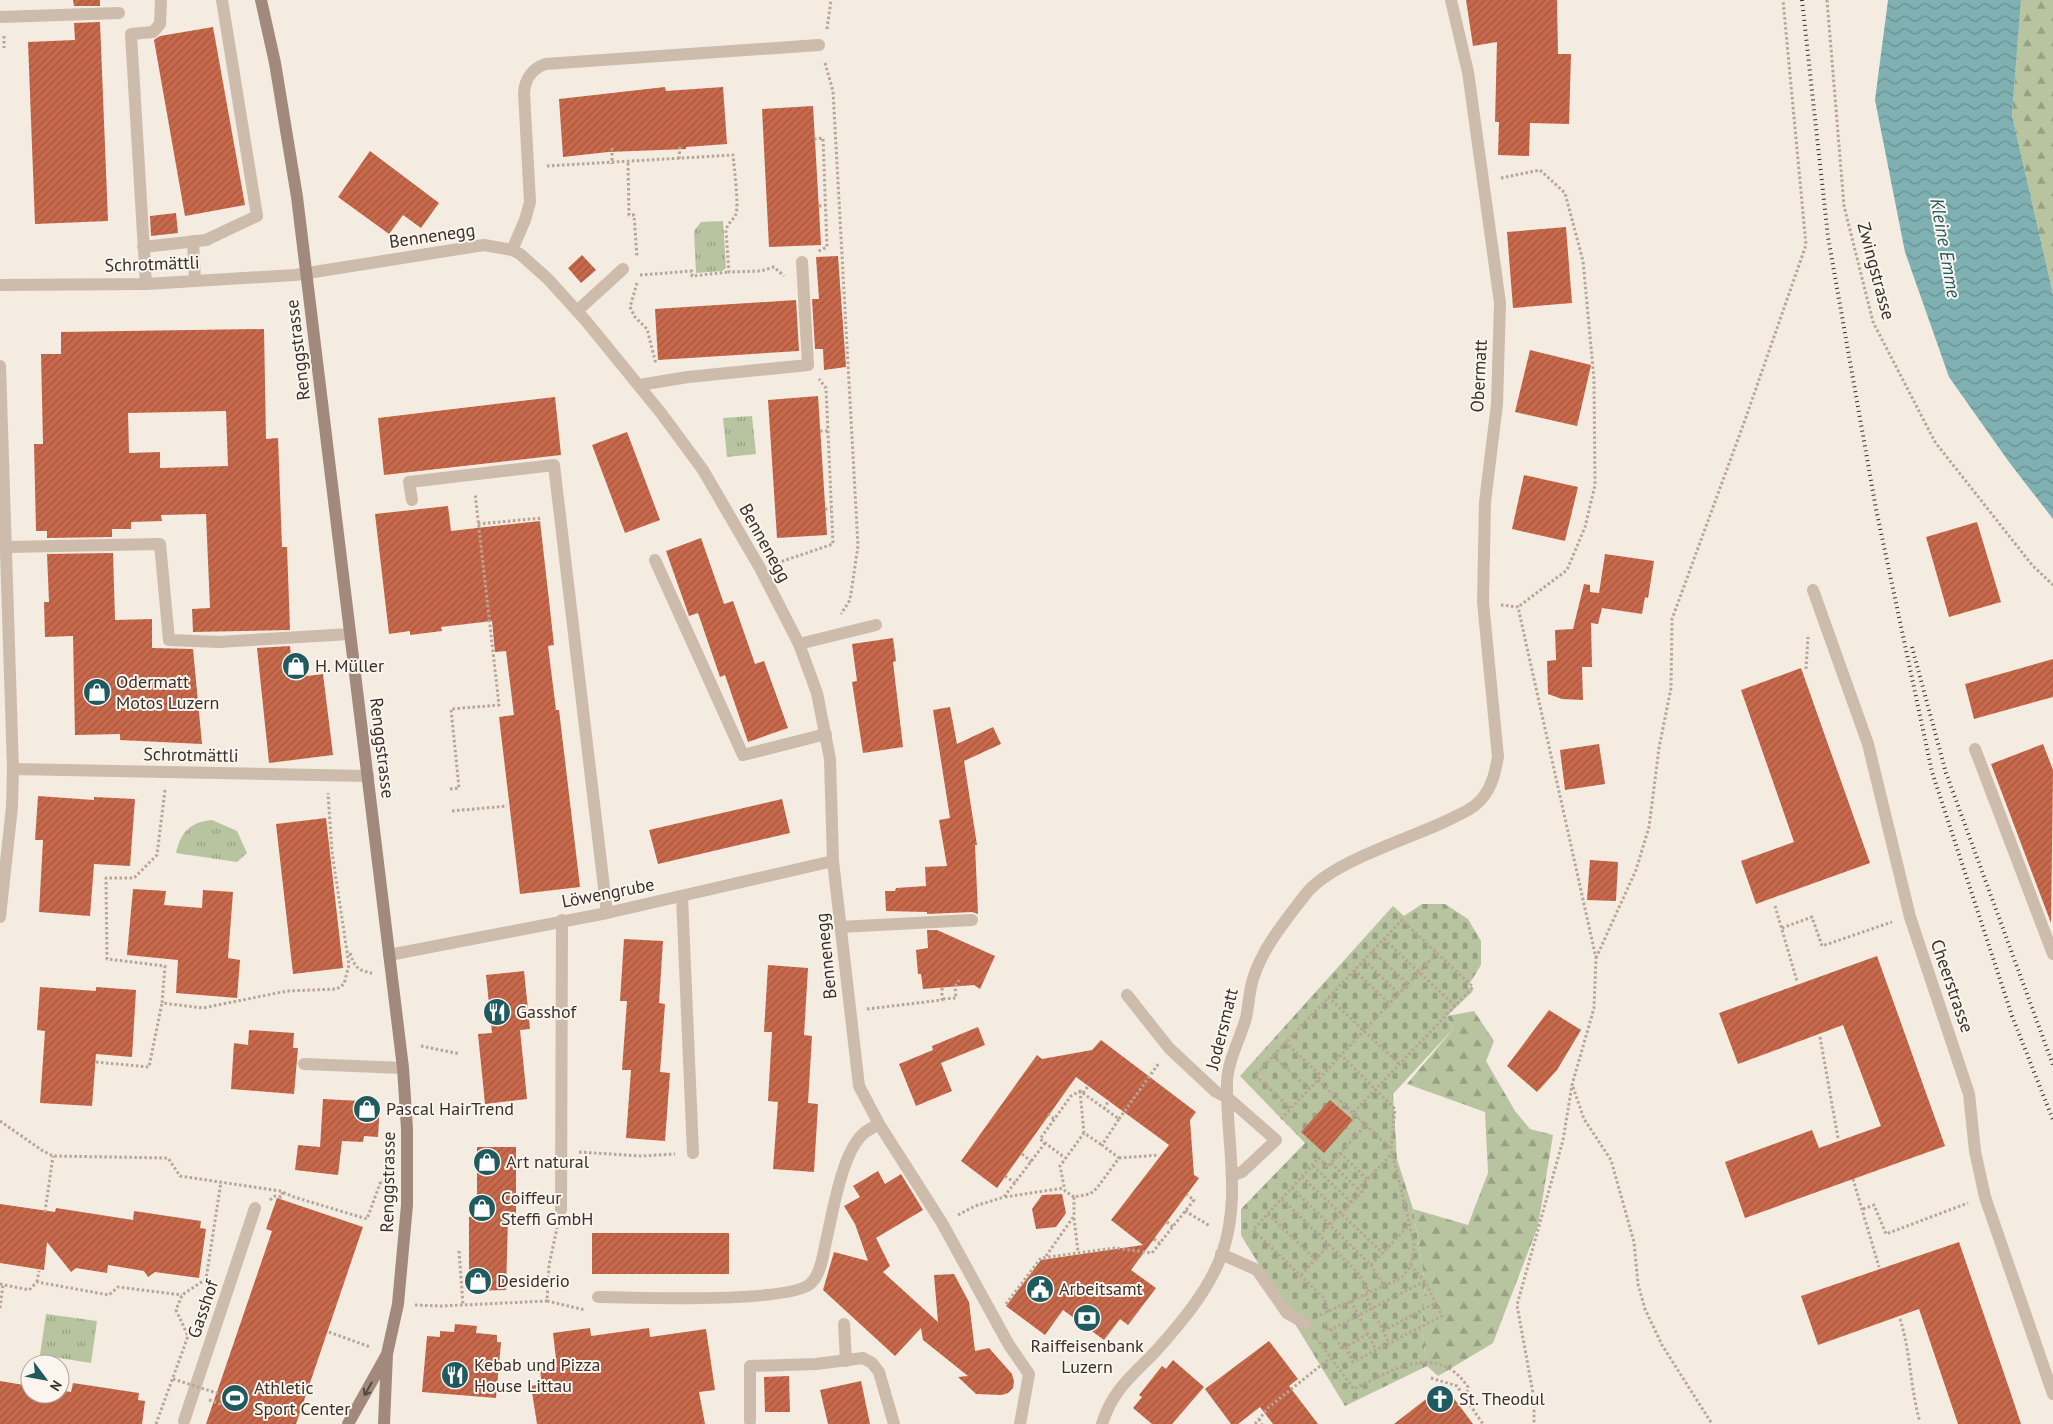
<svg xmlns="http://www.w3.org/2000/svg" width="2053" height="1424" font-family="'PT Sans',sans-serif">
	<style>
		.grass { fill: url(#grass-tufts) }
		.forest { fill: url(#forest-firs) }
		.cemetery { fill: url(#cemetery-stones) }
		.water { fill: url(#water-waves) }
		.building { fill: url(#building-hatch); fill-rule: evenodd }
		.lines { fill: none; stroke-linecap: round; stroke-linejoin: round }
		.path { stroke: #b9a596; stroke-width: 3; stroke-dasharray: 2.5 2.5; stroke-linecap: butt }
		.lane { stroke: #cdbbac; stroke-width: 12 }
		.street { stroke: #cdbbac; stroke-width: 12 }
		.secondary { stroke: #a18a7d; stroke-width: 12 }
		.rail { stroke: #3b302b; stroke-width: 4; stroke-dasharray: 1 4; stroke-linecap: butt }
		.path-bridge { stroke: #b9a596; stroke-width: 3; stroke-dasharray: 2.5 2.5; stroke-linecap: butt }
		.oneway { stroke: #544640 }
		.labels { text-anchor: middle; stroke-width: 4; stroke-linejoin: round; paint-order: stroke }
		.street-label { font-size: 18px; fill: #3b302b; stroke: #fbf5ee }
		.poi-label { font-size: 18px; fill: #3b302b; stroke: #fbf5ee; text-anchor: start }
		.water-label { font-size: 19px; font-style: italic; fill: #1f5a5e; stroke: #fbf5ee }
	</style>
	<defs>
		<pattern id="grass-tufts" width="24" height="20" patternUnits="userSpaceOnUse" patternTransform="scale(1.25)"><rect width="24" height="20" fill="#b8c4a0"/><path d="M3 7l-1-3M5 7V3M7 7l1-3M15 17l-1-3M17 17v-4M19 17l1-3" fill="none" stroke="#97a083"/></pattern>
		<pattern id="forest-firs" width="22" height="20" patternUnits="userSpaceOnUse" patternTransform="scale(1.25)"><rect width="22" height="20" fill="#b8c4a0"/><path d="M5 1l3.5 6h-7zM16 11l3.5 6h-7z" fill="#97a083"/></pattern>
		<pattern id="cemetery-stones" width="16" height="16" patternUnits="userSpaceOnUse" patternTransform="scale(1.25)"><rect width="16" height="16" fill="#b8c4a0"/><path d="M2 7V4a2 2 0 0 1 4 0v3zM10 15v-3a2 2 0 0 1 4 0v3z" fill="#97a083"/></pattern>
		<pattern id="water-waves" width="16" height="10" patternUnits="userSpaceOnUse" patternTransform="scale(1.25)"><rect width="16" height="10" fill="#7fb0b2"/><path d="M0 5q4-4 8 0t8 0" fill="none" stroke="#699091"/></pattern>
		<pattern id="building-hatch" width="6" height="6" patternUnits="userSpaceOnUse" patternTransform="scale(1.25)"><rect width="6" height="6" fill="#c8694b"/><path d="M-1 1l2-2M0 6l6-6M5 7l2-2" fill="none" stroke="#a4573f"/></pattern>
	</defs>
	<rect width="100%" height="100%" fill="#f4ebe1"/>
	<!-- grass -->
	<path class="grass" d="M723,221L726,268L722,271L696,273L694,231L701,222Z
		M752,416L756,454L727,457L723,418Z
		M212,820L237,831L247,853L237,862L176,853C181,832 190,822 212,820Z
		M46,1314L97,1321L91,1363L40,1355Z"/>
	<!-- forest -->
	<path class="forest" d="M2021,0H2053V294L2012,115Z
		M1474,1011L1494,1041L1486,1061L1515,1111L1530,1129L1553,1135L1538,1226L1493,1343L1438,1376L1427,1366L1422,1332L1425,1283L1413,1209L1468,1225L1488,1173L1485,1112L1407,1084L1453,1029L1447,1016Z"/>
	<!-- cemetery -->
	<path class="cemetery" d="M1422,904H1445L1468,919L1481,941V965L1468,986L1473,991L1447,1016L1453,1029L1393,1094L1397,1159L1413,1209L1425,1283L1422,1332L1427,1366L1345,1406L1241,1235V1209L1305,1143L1240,1076L1393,906L1404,916Z"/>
	<!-- water -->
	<path class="water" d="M1888,0H2021L2012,115L2053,294V519L2009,462L1949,377L1905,252L1875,100Z"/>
	<!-- building -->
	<path class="building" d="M73,0H100V6H74Z
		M1466,0H1557L1558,54H1571L1569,124L1530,123L1529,156L1498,155L1499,122H1495L1497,42L1473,46Z
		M100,22L108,221L35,224L28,42L75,40L74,23Z
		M213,27L245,205L185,216L154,40L160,36Z
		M665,87L666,91L723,87L727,144L686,147V149L608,152L563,157L559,99Z
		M813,106L821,245L769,247L762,109Z
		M370,151L439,203L421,228L403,215L389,234L338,197Z
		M176,213L178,233L151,236L150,216Z
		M1566,227L1572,303L1513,308L1507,232Z
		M582,255L596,270L581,283L568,268Z
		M838,256L846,367L824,370L823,349H815L812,299H819L816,257Z
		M796,300L799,351L658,360L655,309Z
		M264,329L266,439L278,438L282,547H287L290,630L193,632L192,609L210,608L206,514L161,515L162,521L131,522V529H112V537L47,538V531H36L34,444H43L41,354H61V332ZM226,411L228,466L160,468V452L129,453L128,413Z
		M1530,350L1591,365L1577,426L1515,412Z
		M818,396L827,535L777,538L768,400Z
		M555,397L561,455L384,475L378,418Z
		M627,432L660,520L625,533L592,445Z
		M1524,475L1578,487L1565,541L1512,529Z
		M448,506L451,531L540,521L554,645L548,646L556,710H559L580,887L520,894L499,717L514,715L506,651L495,652L492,621L441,627L442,631L410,635V631L389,634L375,514Z
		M1977,522L2001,602L1949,617L1926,537Z
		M701,538L724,604L733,601L755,664L764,661L788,728L748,742L725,675L720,677L698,613L689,616L666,551Z
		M113,553L115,620L152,619V648L193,649L202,744L120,740V734L75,735L73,636L45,637L44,602H49L47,554Z
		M1605,554L1654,561L1648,598L1645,597L1642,614L1602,608L1598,624L1591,623L1592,667H1582L1583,700L1562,699L1548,694L1547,661L1556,660L1555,630L1573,629L1584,584L1590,585V592L1599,593Z
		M893,638L896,661L893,662L903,747L863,753L852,682L857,681L852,644Z
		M290,646L291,656L304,654L307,676L323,674L333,755L269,763L257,648Z
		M2053,659V697L1974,719L1965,684Z
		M1801,668L1870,863L1756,904L1741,861L1794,842L1741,690Z
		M950,707L957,744L993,727L1001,744L964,761L977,845H975L978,914L972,912L927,914V912L886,911L885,891H895L896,888L926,886L925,867L947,866L939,820L950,818L933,710Z
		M1599,744L1605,784L1565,790L1560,750Z
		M2043,744L2053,770L2051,923L1991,764Z
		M38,796L94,800V797L135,799L130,866L94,864L90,916L39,912L43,840H35Z
		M782,799L790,833L658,864L649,830Z
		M326,818L343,968L293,974L276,824Z
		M1590,860L1618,862L1616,901L1587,900Z
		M133,889L166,891L164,905L202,908L203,890L233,892L228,958L240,960L237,998L176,993L178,960L127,955Z
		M927,930H937L995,956L980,989L974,985L923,989L921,974H918L916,950L928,948Z
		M624,939L663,941L659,1003L665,1004L660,1072L670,1073L665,1141L626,1138L631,1070H622L627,1001H620Z
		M1877,956L1945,1146L1745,1218L1725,1162L1812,1130L1819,1148L1881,1126L1843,1025L1738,1064L1719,1013Z
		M768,965L808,968L804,1035L812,1036L808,1103L818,1104L814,1172L773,1169L778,1102L768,1101L772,1032H764Z
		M524,971L530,1029L520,1030L527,1099L485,1104L478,1034L492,1033L486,975Z
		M40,987L96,991V987L136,990L132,1057L96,1054L92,1106L40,1103L45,1031L37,1030Z
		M1549,1010L1581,1030L1557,1070L1537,1092L1507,1066Z
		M978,1027L985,1045L941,1063L952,1091L916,1106L899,1064L933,1050L932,1046Z
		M249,1030L294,1033L293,1048H298L294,1094L231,1089L234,1043L248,1045Z
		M1101,1040L1196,1112L1190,1120L1194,1175L1199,1178L1131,1270L1156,1288L1128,1325L1120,1319L1104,1340L1063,1310L1045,1335L1006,1306L1041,1260L1143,1245L1111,1220L1169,1145L1076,1077L997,1188L961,1161L1037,1055L1042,1059L1092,1050Z
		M323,1099L380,1102L378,1137L364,1136L363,1142L342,1141L338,1175L295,1170L298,1145L320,1147Z
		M1330,1100L1353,1120L1324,1153L1301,1132Z
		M477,1147H516V1220L508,1219L506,1290L469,1291V1217L477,1216Z
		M878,1171L885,1184L901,1174L923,1210L876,1238L890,1266L883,1272L938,1322L934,1275L954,1274L969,1302L975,1351L989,1348L1012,1374L1014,1382L1013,1388L1008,1393L1002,1395L976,1394L958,1377L968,1376L923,1340L921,1328L895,1356L823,1290L834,1252L868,1261L855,1224L844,1206L860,1197L853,1186Z
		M1062,1194L1066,1213L1056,1227L1036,1229L1032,1209L1042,1195Z
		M277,1198L363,1227L296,1424H206L272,1231L266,1229Z
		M0,1204L55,1212L56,1208L133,1220L134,1211L201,1221L200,1228L206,1229L199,1278L155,1272L148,1277L144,1271L108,1265L107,1273L76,1268L71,1272L47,1242L44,1270L0,1263Z
		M592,1233H729V1274H592Z
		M1959,1242L2010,1391L2021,1424H1958L1919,1309L1818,1345L1801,1296Z
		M455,1324L477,1326L476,1333L497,1335V1342H501L496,1398L422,1392L427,1336L440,1337V1331L454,1332Z
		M590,1328L591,1336L649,1328L650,1337L706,1329L715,1390L699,1392L705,1424H537L531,1386L542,1384L540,1370L557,1367L553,1333Z
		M1269,1341L1298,1379L1289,1386L1318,1424H1273L1260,1407L1238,1424H1231L1205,1389Z
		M1173,1360L1204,1387L1172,1424H1152L1133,1408L1142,1397L1139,1395L1162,1366L1166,1369Z
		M789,1376L790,1412H765L764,1377Z
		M0,1381L30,1386V1394H60V1390L71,1392L73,1383L139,1393L138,1400L145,1401L142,1424H0Z
		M861,1381L870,1424H828L820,1390Z
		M1444,1385L1473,1424H1394Z"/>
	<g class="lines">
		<!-- path -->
		<path class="path" d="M1827,0L1844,206L1873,322L1935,442L2032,565L2053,585
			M827,29L831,0
			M4,36V48
			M825,63L833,91L858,546L850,600L841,614
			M814,139L823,138L827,247L817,252
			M612,148V164
			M679,159L680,144
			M628,163L629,215H634L637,257
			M547,166L733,155C734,167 739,204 736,214C733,221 727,223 726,231L729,272L761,271L774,267L784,276
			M1501,178L1540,170L1565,193L1583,261L1594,379L1595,485L1585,527L1567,570L1518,607
			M819,206L826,205
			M640,275L692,271V276L729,272
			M637,283L630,307L635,317L647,329L656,364
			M820,431H828
			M825,509H831
			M478,524L542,518
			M777,563L833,544L826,388L819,379
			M1501,605L1518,607L1596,958L1594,1008L1572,1085L1563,1140L1517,1305L1534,1399V1424
			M1806,669L1808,637
			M450,789L459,788L451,709L499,705L475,493
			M165,790L157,855L134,878H106L107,959L165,966L162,1003L203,1008L287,991L337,989L344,984L349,965L332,852L328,793
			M452,811L507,806
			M1775,906L1797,981
			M1782,928L1812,917L1822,946L1892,922
			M1384,939L1455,1006
			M1372,951L1408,984
			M350,953C354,966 358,971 372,973
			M1596,958L1636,870L1649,827L1659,748L1671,688L1672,619L1745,420L1806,245L1783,0
			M1364,960L1399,994
			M1354,970L1390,1004
			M1328,997L1399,1064
			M943,999L956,998L955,987L959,980
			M867,1009L942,1000V987
			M1820,1037L1838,1138
			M1285,1042L1321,1076
			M421,1046L460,1054
			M1273,1056L1309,1089
			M96,1062L149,1067L162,1003
			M1318,1080L1390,1148
			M1573,1087L1584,1119L1611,1160L1634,1242L1638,1284L1645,1309L1662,1345L1712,1424
			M1080,1091L1084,1133
			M1083,1093L1089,1085
			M1290,1108L1255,1075L1402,920L1473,987L1353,1113
			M1104,1109L1109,1100
			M1048,1114L1055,1120
			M1119,1119L1159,1063
			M1281,1119L1437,953
			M0,1121L43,1151L53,1156L168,1158L180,1176L280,1191L294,1197L367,1219L381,1181H388
			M579,1152L641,1156L675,1154
			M1340,1153L1367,1179
			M1022,1154L1032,1162
			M1119,1158L1159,1155
			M1331,1163L1358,1189
			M1313,1166L1352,1203
			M1005,1176L1015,1183
			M1302,1177L1383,1253
			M1853,1179L1879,1267
			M1292,1188L1371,1265L1384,1286
			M1005,1197L1064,1188
			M1074,1197L1065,1191L1060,1166L1084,1133L1102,1145
			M1282,1199L1358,1273L1369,1292
			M270,1200L275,1196L281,1197L283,1192
			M1863,1209L1874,1205L1886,1234L1968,1203
			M1185,1211L1210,1226
			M45,1212L53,1156
			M1268,1214L1316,1260
			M958,1215L975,1206L1004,1197L1045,1143
			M1074,1218L1078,1252
			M1167,1222L1173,1227
			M1319,1235L1362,1192L1358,1189L1391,1155
			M1154,1239L1160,1244
			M459,1251L463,1305
			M1046,1256L1074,1216V1197L1090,1194L1097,1188L1119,1158L1102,1145L1119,1119L1080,1091L1071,1096L1040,1139L1065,1158
			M1371,1265L1409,1225
			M1301,1275L1329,1245
			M37,1282L39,1271
			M0,1284L29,1290L37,1282L109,1295L118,1287L182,1295
			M1365,1294L1389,1343
			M547,1301L585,1310
			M1351,1301L1376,1350
			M1006,1304L1041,1258L1115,1248L1152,1253L1194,1200L1187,1195
			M415,1305L441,1306L547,1301L549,1265L557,1228
			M0,1308L3,1285
			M1328,1312L1324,1298L1253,1230L1319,1158L1327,1167L1366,1125
			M1320,1315L1401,1278C1412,1267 1414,1258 1414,1243L1391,1148L1395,1109L1341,1055
			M1900,1319C1911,1353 1910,1388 1920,1422
			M1325,1323L1328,1331L1425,1281
			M1331,1329L1342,1349L1368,1334
			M1383,1331L1435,1303
			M329,1332L370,1347
			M1316,1338L1354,1389C1392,1370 1437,1341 1468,1387L1466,1399
			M1346,1347L1353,1362L1442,1316L1425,1281L1411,1266
			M1431,1378L1457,1386L1483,1424
			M209,1400L220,1404L223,1395
			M1259,1419L1262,1424
			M156,1424L188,1336L176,1310L182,1295L206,1279L221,1182
			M1255,1424L1269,1407L1330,1358"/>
		<!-- lane -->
		<path class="lane" d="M0,17L119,13
			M193,241L195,281
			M143,247L206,240L257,216L222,0
			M512,250L525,220L530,202L524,93C525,79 532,69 545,64L819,45
			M146,284L131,34L153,32L160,24L161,0
			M577,311L623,269
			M639,385L688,377L808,365L802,262
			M412,500L409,482L554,465L607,913
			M7,547L160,544L169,640L219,642L350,634
			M655,560L743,755L826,734
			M799,644L876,625
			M1975,749L2053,954
			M682,896L693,1153
			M840,927L972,920
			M1127,995L1169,1048L1216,1092L1228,1098L1276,1140L1242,1172L1233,1175
			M304,1064L403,1068
			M561,1210L562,920
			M1221,1254L1257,1270L1287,1313L1306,1324
			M844,1324L846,1361
			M750,1421V1366L816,1364L863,1358L872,1363L879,1372L894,1424"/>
		<!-- street -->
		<path class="street" d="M0,285L146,284L295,275L484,245L512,250L520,254L548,279L586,321L661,413L703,470L760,568L799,644L817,693L830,759L833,861L859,1086L879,1124L942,1223L1009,1345L1029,1374L1020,1424
			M0,366L13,769L12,807L0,917
			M1813,590L1868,744L1910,917L1969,1094L1975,1151L1985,1197L2053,1394
			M13,769L368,776
			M389,955L607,913L833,861
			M598,1297C634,1298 788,1303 810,1284C820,1276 823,1257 825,1246C832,1217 841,1154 863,1134C867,1130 874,1127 879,1124
			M184,1421L255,1208
			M1102,1424C1113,1389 1132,1376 1156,1351C1181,1323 1209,1290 1222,1254C1242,1197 1226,1140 1227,1082C1228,1060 1240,1039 1246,1018C1249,1004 1249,989 1254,976C1264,946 1286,920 1305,895C1330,862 1407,840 1446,821C1459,815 1476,808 1484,796C1493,784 1495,772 1498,757L1483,602L1485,502L1497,404L1500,303L1468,72L1451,0"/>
		<!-- secondary -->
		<path class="secondary" d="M261,0L275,63L297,197L403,1068L407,1129V1205L398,1304L387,1354L384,1424
			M348,1424L386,1356"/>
		<!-- rail -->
		<path class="rail" d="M1802,0L1828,237L1876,509L1932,772L2012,1016L2053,1120
			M1912,647L1946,773L2053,1065"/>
		<!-- path-bridge -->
		<path class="path-bridge" d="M173,1379L223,1395"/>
	</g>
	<!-- one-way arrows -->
	<defs><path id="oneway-shaft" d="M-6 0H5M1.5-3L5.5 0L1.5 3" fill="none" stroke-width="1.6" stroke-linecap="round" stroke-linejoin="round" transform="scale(1.25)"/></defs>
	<use class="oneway" href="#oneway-shaft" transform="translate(368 1389) rotate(119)"/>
	<!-- icons -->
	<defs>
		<g id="shop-disc" transform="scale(1.4375)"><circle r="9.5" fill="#1f5a5e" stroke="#fbf5ee"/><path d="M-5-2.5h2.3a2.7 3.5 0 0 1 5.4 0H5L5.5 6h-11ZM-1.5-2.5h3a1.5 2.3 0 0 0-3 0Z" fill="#fff"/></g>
		<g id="restaurant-disc" transform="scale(1.4375)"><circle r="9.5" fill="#1f5a5e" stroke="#fbf5ee"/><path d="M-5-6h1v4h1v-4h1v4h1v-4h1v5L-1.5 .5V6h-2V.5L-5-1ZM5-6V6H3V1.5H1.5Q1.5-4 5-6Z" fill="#fff"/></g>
		<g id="civic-disc" transform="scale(1.4375)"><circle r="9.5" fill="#1f5a5e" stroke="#fbf5ee"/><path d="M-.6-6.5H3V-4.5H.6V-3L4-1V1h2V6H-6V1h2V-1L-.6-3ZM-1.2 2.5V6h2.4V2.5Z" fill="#fff"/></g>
		<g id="bank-disc" transform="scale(1.4375)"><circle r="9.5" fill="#1f5a5e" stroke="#fbf5ee"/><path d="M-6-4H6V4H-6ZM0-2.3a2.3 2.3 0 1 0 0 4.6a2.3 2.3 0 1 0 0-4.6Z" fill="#fff"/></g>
		<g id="stadium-disc" transform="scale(1.4375)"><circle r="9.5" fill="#1f5a5e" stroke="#fbf5ee"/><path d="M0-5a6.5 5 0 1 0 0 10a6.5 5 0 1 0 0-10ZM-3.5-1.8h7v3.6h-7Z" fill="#fff"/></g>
		<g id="church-disc" transform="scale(1.4375)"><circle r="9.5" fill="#1f5a5e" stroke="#fbf5ee"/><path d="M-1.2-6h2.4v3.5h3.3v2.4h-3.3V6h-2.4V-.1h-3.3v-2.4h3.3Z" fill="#fff"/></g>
	</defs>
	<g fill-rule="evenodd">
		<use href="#shop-disc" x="296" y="666"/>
		<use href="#shop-disc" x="97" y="692"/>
		<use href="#restaurant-disc" x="497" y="1012"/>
		<use href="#shop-disc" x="367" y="1109"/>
		<use href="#shop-disc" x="487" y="1162"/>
		<use href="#shop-disc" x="482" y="1208"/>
		<use href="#shop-disc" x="478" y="1281"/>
		<use href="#civic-disc" x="1040" y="1289"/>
		<use href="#bank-disc" x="1087" y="1318"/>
		<use href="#restaurant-disc" x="455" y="1375"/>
		<use href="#stadium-disc" x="235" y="1398"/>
		<use href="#church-disc" x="1440" y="1399"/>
	</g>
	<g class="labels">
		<!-- street labels -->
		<g class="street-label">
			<text transform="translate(432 236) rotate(-8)" y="6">Bennenegg</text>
			<text transform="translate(152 264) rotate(-2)" y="6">Schrotmättli</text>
			<text transform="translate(1876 271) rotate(75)" y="6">Zwingstrasse</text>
			<text transform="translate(298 350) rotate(-97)" y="6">Renggstrasse</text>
			<text transform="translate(1479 376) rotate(-87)" y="6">Obermatt</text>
			<text transform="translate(765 543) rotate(61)" y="6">Bennenegg</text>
			<text transform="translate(382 748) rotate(83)" y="6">Renggstrasse</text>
			<text transform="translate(191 755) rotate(1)" y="6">Schrotmättli</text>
			<text transform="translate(608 893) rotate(-11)" y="6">Löwengrube</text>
			<text transform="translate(826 956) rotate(-96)" y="6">Bennenegg</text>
			<text transform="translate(1952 986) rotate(71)" y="6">Cheerstrasse</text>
			<text transform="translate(1222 1029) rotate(-76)" y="6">Jodersmatt</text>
			<text transform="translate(388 1182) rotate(-89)" y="6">Renggstrasse</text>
			<text transform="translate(203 1309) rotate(-71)" y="6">Gasshof</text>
		</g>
		<!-- poi labels -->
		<g class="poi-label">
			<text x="315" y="672">H. Müller</text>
			<text x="116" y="688">Odermatt<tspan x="116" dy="21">Motos Luzern</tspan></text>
			<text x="516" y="1018">Gasshof</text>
			<text x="386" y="1115">Pascal HairTrend</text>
			<text x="506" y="1168">Art natural</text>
			<text x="501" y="1204">Coiffeur<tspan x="501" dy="21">Steffi GmbH</tspan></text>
			<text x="497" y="1287">Desiderio</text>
			<text x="1059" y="1295">Arbeitsamt</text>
			<text x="1087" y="1352" text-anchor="middle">Raiffeisenbank<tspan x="1087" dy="21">Luzern</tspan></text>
			<text x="474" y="1371">Kebab und Pizza<tspan x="474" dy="21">House Littau</tspan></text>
			<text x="254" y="1394">Athletic<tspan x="254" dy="21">Sport Center</tspan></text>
			<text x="1459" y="1405">St. Theodul</text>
		</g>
		<!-- water labels -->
		<g class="water-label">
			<text transform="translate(1946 248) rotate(80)" y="7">Kleine Emme</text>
		</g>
	</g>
	<!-- north arrow -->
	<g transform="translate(45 1379) rotate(122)"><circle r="24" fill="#fbf5ee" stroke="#aea6a0"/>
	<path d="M0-4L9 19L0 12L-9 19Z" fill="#1f5a5e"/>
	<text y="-8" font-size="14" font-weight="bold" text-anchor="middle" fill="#3b302b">N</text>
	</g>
</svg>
